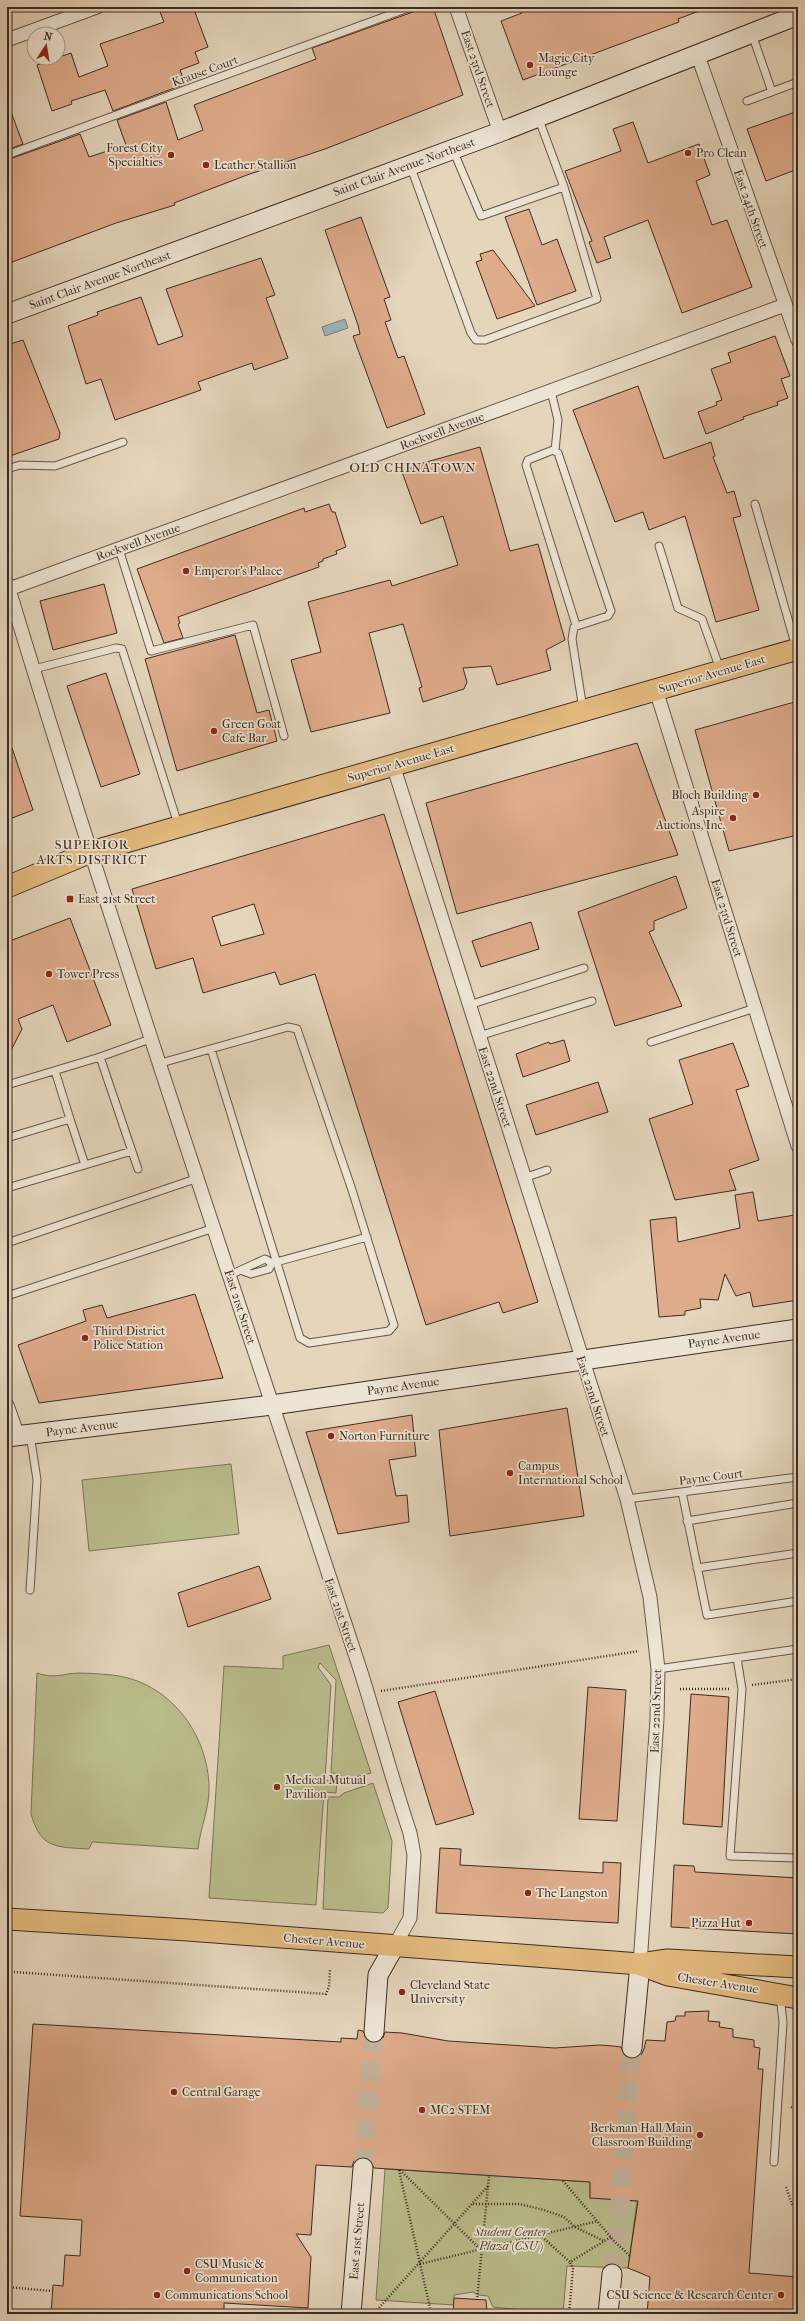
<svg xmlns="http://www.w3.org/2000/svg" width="805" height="2321" font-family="'IM FELL French Canon',serif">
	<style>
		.green { fill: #babc8c; stroke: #7c7356 }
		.water { fill: #9cb5bc; stroke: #767d7e }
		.building { fill: #deab8b; stroke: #3e2a21; fill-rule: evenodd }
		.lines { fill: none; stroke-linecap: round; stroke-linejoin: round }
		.secondary-tunnel { stroke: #c3b39c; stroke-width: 19; stroke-dasharray: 19 10; stroke-linecap: butt }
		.lane-casing { stroke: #685548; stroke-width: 9 }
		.street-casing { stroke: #685548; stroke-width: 15 }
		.secondary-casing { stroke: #3e2a21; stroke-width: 21 }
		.primary-casing { stroke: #3e2a21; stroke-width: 23 }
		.path { stroke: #3e2a21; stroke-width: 2.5; stroke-dasharray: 1 2; stroke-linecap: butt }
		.lane { stroke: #ede4d3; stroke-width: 7 }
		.street { stroke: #ede4d3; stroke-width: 13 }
		.secondary { stroke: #ede4d3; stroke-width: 19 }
		.primary { stroke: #e2ba7e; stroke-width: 21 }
		.poi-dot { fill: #8f2418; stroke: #ede4d3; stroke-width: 1.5 }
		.labels { text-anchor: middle; stroke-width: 3.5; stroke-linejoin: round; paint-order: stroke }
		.poi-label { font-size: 12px; fill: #3e2a21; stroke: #ede4d3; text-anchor: start }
		.street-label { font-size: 12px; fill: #3e2a21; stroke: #ede4d3 }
		.park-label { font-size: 12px; font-style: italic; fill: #574736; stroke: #ede4d3 }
		.neighbourhood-label { font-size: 13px; letter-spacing: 1px; fill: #3e2a21; stroke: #ede4d3 }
	</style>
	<rect width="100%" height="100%" fill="#e4d5bb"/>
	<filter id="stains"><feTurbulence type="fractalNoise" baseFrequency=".005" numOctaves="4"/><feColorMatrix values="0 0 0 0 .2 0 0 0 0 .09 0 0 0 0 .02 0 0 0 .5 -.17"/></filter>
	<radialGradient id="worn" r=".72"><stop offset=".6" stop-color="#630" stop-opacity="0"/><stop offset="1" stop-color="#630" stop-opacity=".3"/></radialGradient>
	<!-- green -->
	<path class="green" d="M231,1464L239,1534L89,1551L82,1480Z
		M329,1645L371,1773L352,1778L340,1777L341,1774L331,1773L336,1680L320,1663L318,1667L331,1685L325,1780L337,1781L336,1793L324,1792L316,1905L209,1898L224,1666L283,1669V1656Z
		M37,1673C54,1679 61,1674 78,1673C89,1673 101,1674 112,1675C169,1681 209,1734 209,1789C209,1810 200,1829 198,1849L92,1842L89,1849C56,1847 41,1849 31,1814Z
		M373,1783L392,1841L388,1908L383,1913L323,1909L328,1797H339L344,1793Z
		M385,2169L590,2182V2198L637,2201L628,2268L567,2266L563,2314L493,2307L488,2296L478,2295L473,2292L454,2295V2305L376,2300Z"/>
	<!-- water -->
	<path class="water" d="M345,319L348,328L325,336L322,327Z"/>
	<!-- building -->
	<path class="building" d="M174,7H193L208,47L195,52L199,63L180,70L185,84L113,111L105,90L71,101L72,104L52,111L37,65L71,53L79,77L108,66L100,44L164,22L160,12Z
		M416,7H433L463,95L325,149L247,175L174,203L175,205L116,223L7,264V160L80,134L89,157L126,145L117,120L166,102L178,140L203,130L194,105L316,59L312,48L413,12Z
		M519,7H706L707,8L678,19L679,22L523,80L501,21L522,13Z
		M8,104L23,144L7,150V105Z
		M798,111V169L766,181L747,129Z
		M633,122L648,163L699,144L710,175L696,181L712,225L727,220L752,287L682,313L648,220L604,237L611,258L597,263L589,242L592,241L565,171L621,151L613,129Z
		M529,209L542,245L557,239L576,291L537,305L505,217Z
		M361,217L390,297L384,299L391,320L385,322L398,358L404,356L425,414L387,428L353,336L360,334L358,325L325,230Z
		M493,250L535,306L497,319L476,262L482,260L480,254Z
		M261,258L275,295L266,298L288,358L254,370L252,363L198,382L201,390L115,420L101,379L86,384L68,326L98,315L97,312L141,297L158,345L183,336L166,289Z
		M775,336L790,376L781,379L788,398L777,402L778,405L743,417L744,419L706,434L698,412L717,405L716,402L722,400L711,369L731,362L728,353Z
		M23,340L60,433L59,439L7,457V345Z
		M638,386L664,459L711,442L715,456L713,457L727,493L734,491L741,516L733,518L759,610L716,622L685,516L649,530L643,512L615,522L573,410Z
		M480,447L510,551L538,544L565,640L546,650L551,670L497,685L491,666L463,668L467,682L464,689L423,702L419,688L422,687L403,624L369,633L390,713L311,732L291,660L321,652L308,602L390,580L392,586L458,565L443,516L421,524L402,472L423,463Z
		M329,504L332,512H335L346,547L336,551L337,554L323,559V561L318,563L319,567L178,617L180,623L178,624L183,638L164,643L137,569L304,508L305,512Z
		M104,584L117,633L53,650L40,601Z
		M235,635L257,713L269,710L277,741L177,771L145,659Z
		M106,673L140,774L101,787L67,686Z
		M798,701V835L729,851L695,730Z
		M9,739L33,810L7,820V740Z
		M637,743L678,855L457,914L426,803Z
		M384,814L538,1302L503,1313L499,1302L426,1325L315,974L280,985L275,972L203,993L193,958L156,969L132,889ZM254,904L264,934L221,946L212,917Z
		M676,876L687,908L654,921V930L649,932L682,1006L615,1026L578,912Z
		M70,918L111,1025L67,1042L53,1005L18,1019L22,1029L7,1058V942Z
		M531,922L539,949L481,967L472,941Z
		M564,1040L570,1061L523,1077L516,1054L549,1042L550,1044Z
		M733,1043L749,1086L736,1090L759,1160L729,1170L736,1190L675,1200L649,1119L693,1104L679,1060Z
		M598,1082L608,1112L536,1135L526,1105Z
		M753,1192L758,1221L795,1215L798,1223V1300L753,1307L750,1292L736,1296L725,1274L718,1300L700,1299L701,1308L685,1311V1315L659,1317L650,1220L676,1217L678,1242L740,1228L735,1195Z
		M195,1294L223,1378L39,1403L18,1345L86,1321L83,1310L102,1305L107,1318Z
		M567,1408L584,1516L450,1536L439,1430Z
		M412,1415L416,1456L389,1460L396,1496L407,1495L409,1522L338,1534L306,1432Z
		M259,1566L271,1599L188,1627L178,1593Z
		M588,1687L626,1690L617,1821L579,1819Z
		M435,1691L474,1814L436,1825L398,1702Z
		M691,1694L729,1697L722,1827L683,1824Z
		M440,1848L461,1849L460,1865L603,1873V1862L621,1863L618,1923L436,1913Z
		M674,1865L694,1866L695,1872L798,1878V1934L671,1927Z
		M709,2011L708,2021L720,2022L719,2027L733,2029V2037L754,2040V2047L760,2048L758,2069H763L749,2273L798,2277V2314H647L650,2277L628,2268L638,2201L590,2198V2182L374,2168L370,2159L364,2157L354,2161L352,2167L316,2165L311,2235L296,2234L311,2257L308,2308L224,2303V2310L215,2314H51L53,2285L63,2286L65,2255L80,2256L82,2220L20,2216L33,2024L341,2042V2038L357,2039L358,2030L363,2031L368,2041L374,2043L383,2038L385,2032L402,2033L448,2041L555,2048L599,2045L613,2046L621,2047L625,2057L631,2059L641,2055L644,2049L646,2040L665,2041L667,2022L675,2021L676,2016H685V2012Z
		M454,2298L486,2300L487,2314H453Z"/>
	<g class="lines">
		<!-- secondary-tunnel -->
		<path class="secondary-tunnel" d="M363,2168L374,2032
			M612,2274L617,2244L632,2048"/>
		<!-- lane casing -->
		<g class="lane-casing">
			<path id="lane" d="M752,34L772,92
				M747,101L798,82
				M453,150L481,216L564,187L538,117
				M7,155L411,7
				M410,165L471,333L476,340H485L597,299L564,187
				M551,391L558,420L555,451
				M7,469L20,465L55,466L123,442
				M755,504L796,647
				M659,546L678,608L702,619L720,669
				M119,549L151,651L253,625L284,736
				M576,625L526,465L528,460L553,450L558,453L611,611L608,616L574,627L572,639L583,709
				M34,669L116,648L122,649L178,824
				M469,1005L584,968
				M479,1036L592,1001
				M651,1042L755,1008
				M161,1063L288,1027L297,1029L352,1190L394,1325L389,1331L309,1343L300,1338L211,1049
				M7,1085L100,1057
				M70,1119L85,1165
				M7,1138L70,1119L55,1071
				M138,1169L100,1057L153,1038
				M524,1178L547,1170
				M7,1188L132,1151
				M7,1243L198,1178
				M243,1271L251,1274L269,1269L272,1263L276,1262L367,1237
				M230,1275L265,1259L272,1263
				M7,1296L214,1228
				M30,1434L37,1480L30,1590
				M682,1492L707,1615L798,1601
				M627,1499L798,1477
				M687,1521L798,1503
				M697,1568L798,1553
				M737,1658L742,1689L730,1856L798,1858
				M658,1669L798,1649
				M774,2162L783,2022L780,1996"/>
		</g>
		<!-- street casing -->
		<g class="street-casing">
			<path id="street" d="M456,7L500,132
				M7,40L97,7
				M698,56L798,340
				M7,583C117,947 241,1308 360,1669C377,1723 392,1779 410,1833L414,1855L410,1918L394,1947
				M9,589L785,305
				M656,690L798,1146
				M393,765L627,1499L650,1597L658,1669L657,1719L640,1964
				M7,1405L18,1436"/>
		</g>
		<!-- secondary casing -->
		<g class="secondary-casing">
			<path id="secondary" d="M7,314L500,132L798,15
				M7,1437L272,1405L798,1329
				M374,2032L378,1975L394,1947
				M632,2048L640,1964
				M351,2314L363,2168
				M608,2314L612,2274"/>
		</g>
		<!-- primary casing -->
		<g class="primary-casing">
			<path id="primary" d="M7,887L91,852L798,649
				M7,1919L188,1930L640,1964L668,1960L798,1967
				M641,1965L668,1975L798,1998"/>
		</g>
		<!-- path -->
		<path class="path" d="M752,1685L798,1679
			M680,1689H731
			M381,1691L639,1651
			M14,1972L326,1994L329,1987L330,1969
			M791,2107L798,2110
			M399,2170L430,2308
			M400,2170L480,2249
			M563,2181L614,2241L631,2257
			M786,2187L792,2204L798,2212
			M473,2204H520L544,2210L564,2217L575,2227L604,2241
			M540,2235L570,2262L611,2237
			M420,2264L598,2221
			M7,2287L52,2291
			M477,2300L489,2176
			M377,2310L488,2186
			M569,2314L573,2269L570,2262"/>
		<!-- lane -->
		<use href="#lane" class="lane"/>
		<!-- street -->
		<use href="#street" class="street"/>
		<!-- secondary -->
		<use href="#secondary" class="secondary"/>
		<!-- primary -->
		<use href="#primary" class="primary"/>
	</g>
	<!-- markers -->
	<g class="poi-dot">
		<circle cx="530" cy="65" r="4"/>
		<circle cx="688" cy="153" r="4"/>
		<circle cx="171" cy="155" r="4"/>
		<circle cx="206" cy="165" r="4"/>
		<circle cx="186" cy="571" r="4"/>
		<circle cx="214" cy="731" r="4"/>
		<circle cx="756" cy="795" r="4"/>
		<circle cx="733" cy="818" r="4"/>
		<rect x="66" y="895" width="8" height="8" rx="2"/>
		<circle cx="49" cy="974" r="4"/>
		<circle cx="85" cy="1338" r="4"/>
		<circle cx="331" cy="1436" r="4"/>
		<circle cx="510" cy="1473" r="4"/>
		<circle cx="277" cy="1787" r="4"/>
		<circle cx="528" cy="1893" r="4"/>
		<circle cx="749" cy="1923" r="4"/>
		<circle cx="402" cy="1992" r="4"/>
		<circle cx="174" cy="2092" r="4"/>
		<circle cx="422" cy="2110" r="4"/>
		<circle cx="700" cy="2135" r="4"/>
		<circle cx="187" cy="2271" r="4"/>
		<circle cx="157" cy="2295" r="4"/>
		<circle cx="781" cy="2295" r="4"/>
	</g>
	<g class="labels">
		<!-- poi labels -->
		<g class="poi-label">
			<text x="538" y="62">Magic City<tspan x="538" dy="14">Lounge</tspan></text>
			<text x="163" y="152" text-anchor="end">Forest City<tspan x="163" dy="14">Specialties</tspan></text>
			<text x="696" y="157">Pro Clean</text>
			<text x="214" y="169">Leather Stallion</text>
			<text x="194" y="575">Emperor's Palace</text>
			<text x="222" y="728">Green Goat<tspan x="222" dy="14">Cafe Bar</tspan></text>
			<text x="748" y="799" text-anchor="end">Bloch Building</text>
			<text x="725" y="815" text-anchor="end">Aspire<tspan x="725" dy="14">Auctions, Inc.</tspan></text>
			<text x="78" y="903">East 21st Street</text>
			<text x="57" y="978">Tower Press</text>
			<text x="93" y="1335">Third District<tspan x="93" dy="14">Police Station</tspan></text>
			<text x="339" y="1440">Norton Furniture</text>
			<text x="518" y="1470">Campus<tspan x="518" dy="14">International School</tspan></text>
			<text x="285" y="1784">Medical Mutual<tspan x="285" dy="14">Pavilion</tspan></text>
			<text x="536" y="1897">The Langston</text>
			<text x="741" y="1927" text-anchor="end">Pizza Hut</text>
			<text x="410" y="1989">Cleveland State<tspan x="410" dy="14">University</tspan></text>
			<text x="182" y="2096">Central Garage</text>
			<text x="430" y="2114">MC2 STEM</text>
			<text x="692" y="2132" text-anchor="end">Berkman Hall/Main<tspan x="692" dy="14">Classroom Building</tspan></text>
			<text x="195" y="2268">CSU Music &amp;<tspan x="195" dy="14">Communication</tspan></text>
			<text x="165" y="2299">Communications School</text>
			<text x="773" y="2299" text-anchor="end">CSU Science &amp; Research Center</text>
		</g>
		<!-- street labels -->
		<g class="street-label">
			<text transform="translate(478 69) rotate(71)" y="4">East 23rd Street</text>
			<text transform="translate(205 71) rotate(-20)" y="4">Krause Court</text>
			<text transform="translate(404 167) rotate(-20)" y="4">Saint Clair Avenue Northeast</text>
			<text transform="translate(751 209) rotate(71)" y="4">East 24th Street</text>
			<text transform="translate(100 280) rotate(-20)" y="4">Saint Clair Avenue Northeast</text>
			<text transform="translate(442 431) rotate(-20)" y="4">Rockwell Avenue</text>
			<text transform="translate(138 542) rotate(-20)" y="4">Rockwell Avenue</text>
			<text transform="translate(712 674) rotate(-16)" y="4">Superior Avenue East</text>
			<text transform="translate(401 763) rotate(-16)" y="4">Superior Avenue East</text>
			<text transform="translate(727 918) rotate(73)" y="4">East 23rd Street</text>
			<text transform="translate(495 1087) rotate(72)" y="4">East 22nd Street</text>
			<text transform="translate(240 1307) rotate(72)" y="4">East 21st Street</text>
			<text transform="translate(724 1339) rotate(-8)" y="4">Payne Avenue</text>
			<text transform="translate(403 1386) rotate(-8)" y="4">Payne Avenue</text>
			<text transform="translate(593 1396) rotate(72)" y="4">East 22nd Street</text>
			<text transform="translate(82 1428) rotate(-7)" y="4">Payne Avenue</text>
			<text transform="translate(711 1477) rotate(-7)" y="4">Payne Court</text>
			<text transform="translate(341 1615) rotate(71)" y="4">East 21st Street</text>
			<text transform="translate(656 1711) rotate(-88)" y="4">East 22nd Street</text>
			<text transform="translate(324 1941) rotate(5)" y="4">Chester Avenue</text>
			<text transform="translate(718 1983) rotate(9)" y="4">Chester Avenue</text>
			<text transform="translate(357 2241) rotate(-85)" y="4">East 21st Street</text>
		</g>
		<!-- park labels -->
		<g class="park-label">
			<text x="511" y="2236">Student Center<tspan x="511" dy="14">Plaza (CSU)</tspan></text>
		</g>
		<!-- neighbourhood labels -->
		<g class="neighbourhood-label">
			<text x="413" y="472">OLD CHINATOWN</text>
			<text x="92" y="849">SUPERIOR<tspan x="92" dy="15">ARTS DISTRICT</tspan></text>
		</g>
	</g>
	<!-- margin -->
	<rect width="805" height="2321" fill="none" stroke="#e4d5bb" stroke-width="24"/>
	<rect x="8" y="8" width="789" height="2305" fill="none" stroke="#3e2a21" stroke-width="2"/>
	<rect x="12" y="12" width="781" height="2297" fill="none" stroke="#3e2a21"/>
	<!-- north arrow -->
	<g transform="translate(46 46) rotate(12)"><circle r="19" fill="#ede4d3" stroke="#a79a8c"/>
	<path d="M0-3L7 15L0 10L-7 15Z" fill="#8f2418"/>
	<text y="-6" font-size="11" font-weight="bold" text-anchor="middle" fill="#3e2a21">N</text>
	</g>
	<rect width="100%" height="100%" filter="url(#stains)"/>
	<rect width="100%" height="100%" fill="url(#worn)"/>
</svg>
